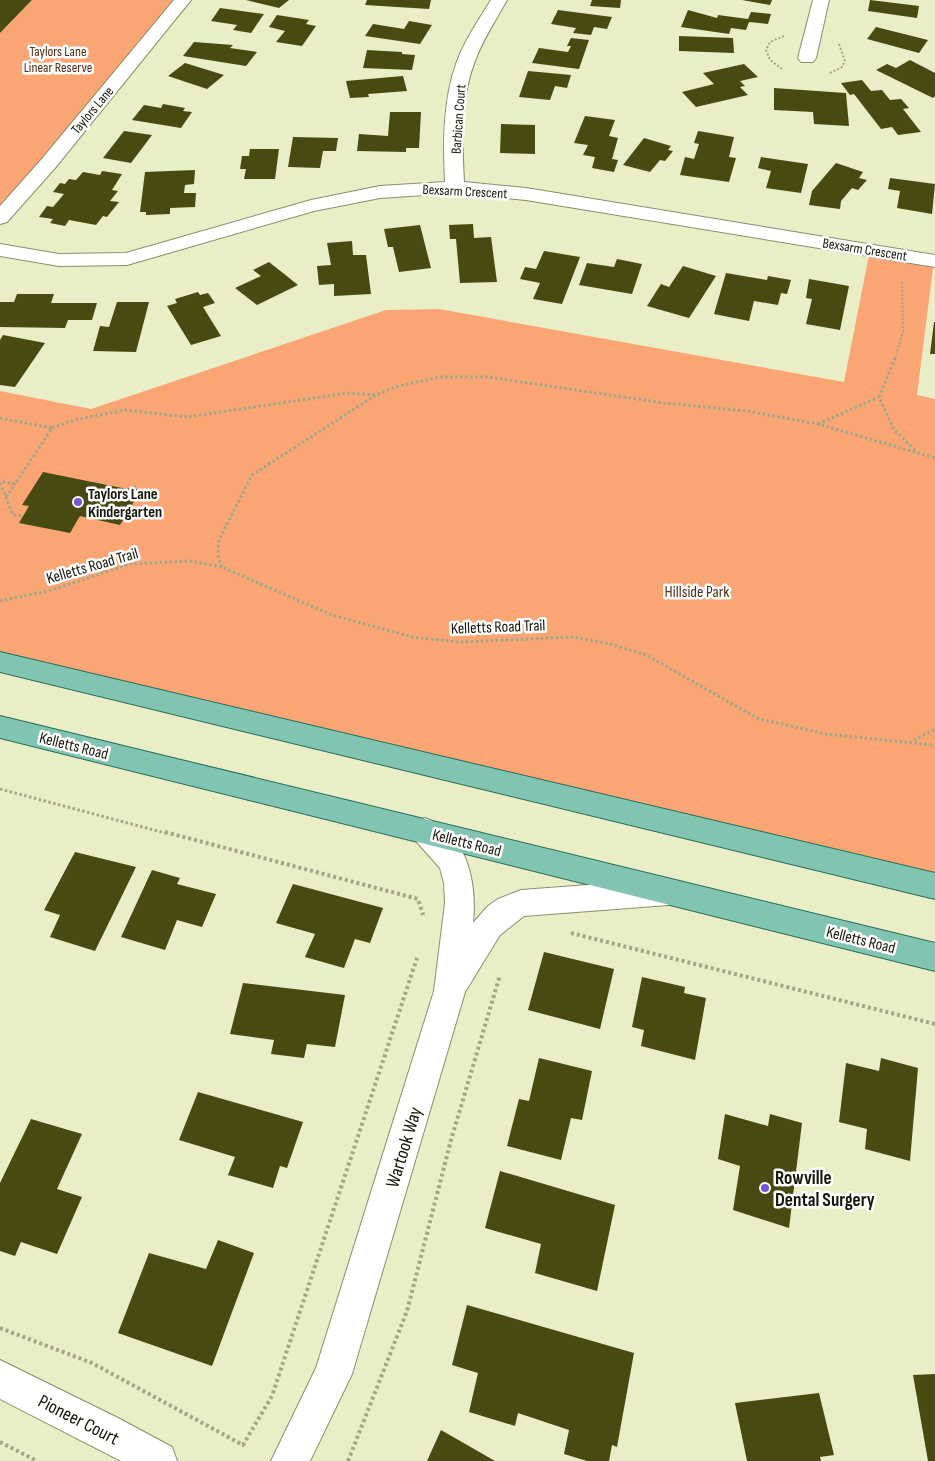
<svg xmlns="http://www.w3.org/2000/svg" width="935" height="1461" font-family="'Sofia Sans Condensed',sans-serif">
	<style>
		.green { fill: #faa674 }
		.building { fill: #484a11 }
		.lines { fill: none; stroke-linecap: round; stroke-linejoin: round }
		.minor-casing { stroke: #8b8e69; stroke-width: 2 }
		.major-casing { stroke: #256d55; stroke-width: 2 }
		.path-far2 { stroke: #a2a587; stroke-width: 2; stroke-dasharray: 2 2; stroke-linecap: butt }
		.path-far1 { stroke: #a2a587; stroke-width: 3; stroke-dasharray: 2.5 2.5; stroke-linecap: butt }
		.path { stroke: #a2a587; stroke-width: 4; stroke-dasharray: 3 3; stroke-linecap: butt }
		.minor { fill: #fff; fill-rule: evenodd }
		.major { fill: #81c4b2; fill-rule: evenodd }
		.poi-dot { fill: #7757d1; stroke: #fff; stroke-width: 2 }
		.labels { text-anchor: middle; stroke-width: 5; stroke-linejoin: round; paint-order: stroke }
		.far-park-label { font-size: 14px; fill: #512d16; stroke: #fff }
		.far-street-label { font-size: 14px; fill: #151608; stroke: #fff }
		.poi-label { font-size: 16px; font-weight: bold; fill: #151608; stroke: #fff; text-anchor: start }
		.street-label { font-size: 16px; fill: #151608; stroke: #fff }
		.park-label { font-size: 16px; fill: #512d16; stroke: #fff }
		.near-street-label { font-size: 19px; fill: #151608; stroke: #fff }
		.near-poi-label { font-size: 19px; font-weight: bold; fill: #151608; stroke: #fff; text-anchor: start }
	</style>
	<rect width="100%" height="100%" fill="#eaeec7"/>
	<!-- green -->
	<path class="green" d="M32,0H183L0,218V33Z
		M870,250L934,260L917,395L935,399V886L0,662V391L91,409L386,310L439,309L844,382Z"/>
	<!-- building -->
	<path class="building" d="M0,0H32L0,33Z
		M246,0H289L279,8Z
		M367,0H431L429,9L365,5Z
		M592,0H621L620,8L590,6Z
		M742,0H772L770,5Z
		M870,0L919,6L917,18L868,11Z
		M220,8L264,14L251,33L233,30L237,25L211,21Z
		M558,10L612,17L607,29L594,27L591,35L573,33L576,28L551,24Z
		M688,10L717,18L718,15L748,19L751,12L771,14L768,24L749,22L746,30L731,28L729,34L681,27Z
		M277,15L309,20L306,24L316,26L302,46L276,42L285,31L269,27Z
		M409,21L432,25L420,44L365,36L373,24L404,29Z
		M876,27L928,40L919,53L867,39Z
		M679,36L733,38L734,53L679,51Z
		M571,38L589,40L579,69L532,63L539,48L568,52L571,46H567Z
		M194,42L233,45L230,48L257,52L246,66L183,56Z
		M367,50L402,52V54L415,55L412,70L363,68Z
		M910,60L935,73V96L933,98L876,70L887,64L896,68Z
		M185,63L224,75L207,89L168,76Z
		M744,64L758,77L740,81L745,86L740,87L748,95L696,107L682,92L714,84L703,73Z
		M528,71L571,75L567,88L555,86L550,100L519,97Z
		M403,76L407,91L368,94L369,97L350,98L346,81Z
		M862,80L871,91L882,90L890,100L901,99L909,108L903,109L921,132L898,135L892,127L881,129L854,94L850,95L841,83Z
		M774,88L846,93L849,126L814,124L813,112L774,110Z
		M163,104L185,108L183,111L192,112L181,128L132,120L144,105L161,108Z
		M390,112H421L419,148H406V152L357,151L359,134L388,136Z
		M585,116L615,120L609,136L618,138L612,159L618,160L614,172L592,168L595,157L583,155L588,145L574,143Z
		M501,124L535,125V154L500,153Z
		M124,131L152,135L131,163L103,158Z
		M698,131L734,137L729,157L736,158L729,182L680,175L685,157L694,159L699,144L694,143Z
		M293,137L338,138L336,151H323L320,168L288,167Z
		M644,138L671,146L668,150L673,151L665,161L660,160L650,172L623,165Z
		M250,149H279L275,179H244L246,169H240L242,156H249Z
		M761,157L808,164L801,193L766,188L771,171L758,168Z
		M836,163L863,172L859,178L867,180L858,190L852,188L841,201L840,209L809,205L812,191Z
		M195,170L194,184L185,185L184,193H196L195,207L170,208V214L146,215V212H140L145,172Z
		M102,171L122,174L112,190L118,191L110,201L119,202L107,217L103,216L96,225L69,220L65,226L50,223L53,219L39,217L47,206L53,207L64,194L53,192L60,183L65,184L69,179L76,180L83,172L100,175Z
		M890,178L935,184L932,214L897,208L900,191L888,189Z
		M473,224L474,238L491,237L497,282L460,283L456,239H450L449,225Z
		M420,225L431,268L399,272L393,247H388L384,229Z
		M352,241L353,255H366L371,294L334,296V284L319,285L317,266L331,265L327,243Z
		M544,251L580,257L562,304L533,299L540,283L520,279L525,267L536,269Z
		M617,259L642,264L632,294L579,285L587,263L614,267Z
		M269,262L298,285L257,305L235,288L261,276L253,270Z
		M683,266L716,276L689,318L647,306L661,284L669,287Z
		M726,273L767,280L768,276L791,280L787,294L781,293L778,305L754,301L749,321L714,314Z
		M809,279L849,286L840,330L806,324L812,299L806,298Z
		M198,292L200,295L208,293L215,303L203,307L221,336L191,345L167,306L177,303L175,299Z
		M17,294H54L51,303H97L92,320H68L65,328L0,327V302H14Z
		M117,302H149L136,352L93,351L100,326L109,327Z
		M934,322H935V354H930Z
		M3,335L45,343L15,387L0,385V340Z
		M43,472L127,489L135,486L141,498L135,500L120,525L80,516L70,533L19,523L29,506L22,505Z
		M75,852L136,867L95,951L50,937L60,915L44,910Z
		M152,870L180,878L177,884L216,894L202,927L177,920L165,950L121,937Z
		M293,884L383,908L370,943L355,939L344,968L305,957L315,934L276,923Z
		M544,952L614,969L600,1029L528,1010Z
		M642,977L685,987L684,993L706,998L695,1060L641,1046L644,1030L632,1027Z
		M243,983L345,995L335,1047L307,1044L304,1058L271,1054L274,1040L230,1034Z
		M539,1058L592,1071L582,1120L571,1118L561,1160L507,1146L519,1099L529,1101Z
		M881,1058L918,1068L910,1161L865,1149L867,1129L839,1122L846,1063L879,1071Z
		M198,1092L303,1122L287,1168L280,1166L273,1188L228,1175L235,1157L179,1140Z
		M725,1114L768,1126L770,1114L802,1123L789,1228L733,1210L740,1166L718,1159Z
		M31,1119L82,1134L57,1189L82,1197L57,1254L21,1242L15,1256L0,1251V1183Z
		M500,1171L615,1205L597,1291L535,1273L541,1244L485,1228Z
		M218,1240L254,1253L212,1366L118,1333L149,1253L206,1269Z
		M467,1305L634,1353L617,1447L612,1445L609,1461H587L564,1454L569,1430L518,1413L515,1426L469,1412L478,1373L452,1365Z
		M935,1374V1461H928L913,1375Z
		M819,1393L834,1455L820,1457L821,1461H747L735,1403Z
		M441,1430L495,1461H427Z"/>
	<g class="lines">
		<!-- minor casing -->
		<g class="minor-casing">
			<path id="minor" d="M174,0H191L55,168L7,222L0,224V206L41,160Z
				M491,0H507C496,20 483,39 475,61C460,98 462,143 464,182L526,188L935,255V267L526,200L455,193L380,198L314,211L127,265L59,266L0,256V244L59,254L126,253L311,200L380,186L445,182C443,143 443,101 456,64C464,41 478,21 491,0Z
				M813,0H829L816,58L813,62H801L798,58Z
				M425,818C468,834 477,883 473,923L488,906L498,899L521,890L668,879L679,883L683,892L679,901L668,905L524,916L500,935L465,992L352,1374L310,1461H271L316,1368L434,991L445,903L444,883L440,868L415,840L410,831L415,822Z
				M0,1360L118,1418L172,1447L177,1461H121L0,1399Z"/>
		</g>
		<!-- major casing -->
		<g class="major-casing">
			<path id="major" d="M0,652L935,873V899L0,672Z
				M0,716L935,943V971L0,738Z"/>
		</g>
		<!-- path-far2 -->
		<path class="path-far2" d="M782,69L770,60L766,50L770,42L784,36
			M830,73L842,67L845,61L839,44
			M895,359L903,332L902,281"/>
		<!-- path-far1 -->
		<path class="path-far1" d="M895,358L879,397L894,430L915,450
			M0,418L52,428L15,484L0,481
			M818,424L879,397
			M52,428L74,420L125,410L188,417L347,393L376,395
			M0,483L13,515L23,516
			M6,497L15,484
			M222,567L218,555L219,540L252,475L376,395L395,387L440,377H488L664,403L747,411L818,424L935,458
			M0,601L52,590L130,564L190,561L222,567L332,615L412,637L459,642L573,637L610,644L646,655L759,719L826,734L935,745
			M914,740L935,729
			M0,789L169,834"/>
		<!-- path -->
		<path class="path" d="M165,832L418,899L423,915
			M571,933L935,1024
			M0,1328L92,1363L243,1445L272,1396L417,958
			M0,1442L37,1461
			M348,1461L407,1311L451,1140L500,975"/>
		<!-- minor -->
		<use href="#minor" class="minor"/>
		<!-- major -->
		<use href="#major" class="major"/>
	</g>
	<!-- markers -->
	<g class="poi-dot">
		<circle cx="78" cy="502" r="5"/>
		<circle cx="765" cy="1188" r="5"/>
	</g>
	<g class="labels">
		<!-- far-park labels -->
		<g class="far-park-label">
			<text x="58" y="56">Taylors Lane<tspan x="58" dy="16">Linear Reserve</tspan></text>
		</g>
		<!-- far-street labels -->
		<g class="far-street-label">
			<text transform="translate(92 110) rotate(-50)" y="5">Taylors Lane</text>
			<text transform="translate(458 119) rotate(-86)" y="5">Barbican Court</text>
			<text transform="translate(465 191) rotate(3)" y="5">Bexsarm Crescent</text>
			<text transform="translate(865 249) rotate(9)" y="5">Bexsarm Crescent</text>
		</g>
		<!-- poi labels -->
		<g class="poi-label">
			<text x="88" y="499">Taylors Lane<tspan x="88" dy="18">Kindergarten</tspan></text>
		</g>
		<!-- street labels -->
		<g class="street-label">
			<text transform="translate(92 565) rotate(-16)" y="6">Kelletts Road Trail</text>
			<text transform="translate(498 626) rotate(-2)" y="6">Kelletts Road Trail</text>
			<text transform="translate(74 745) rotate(14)" y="6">Kelletts Road</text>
			<text transform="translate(467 842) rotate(14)" y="6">Kelletts Road</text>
			<text transform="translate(861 939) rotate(14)" y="6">Kelletts Road</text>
		</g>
		<!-- park labels -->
		<g class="park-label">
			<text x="697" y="597">Hillside Park</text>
		</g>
		<!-- near-street labels -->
		<g class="near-street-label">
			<text transform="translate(403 1147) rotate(-73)" y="7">Wartook Way</text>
			<text transform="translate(79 1419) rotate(27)" y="7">Pioneer Court</text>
		</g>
		<!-- near-poi labels -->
		<g class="near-poi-label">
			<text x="775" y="1184">Rowville<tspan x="775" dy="22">Dental Surgery</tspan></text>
		</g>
	</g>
</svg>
